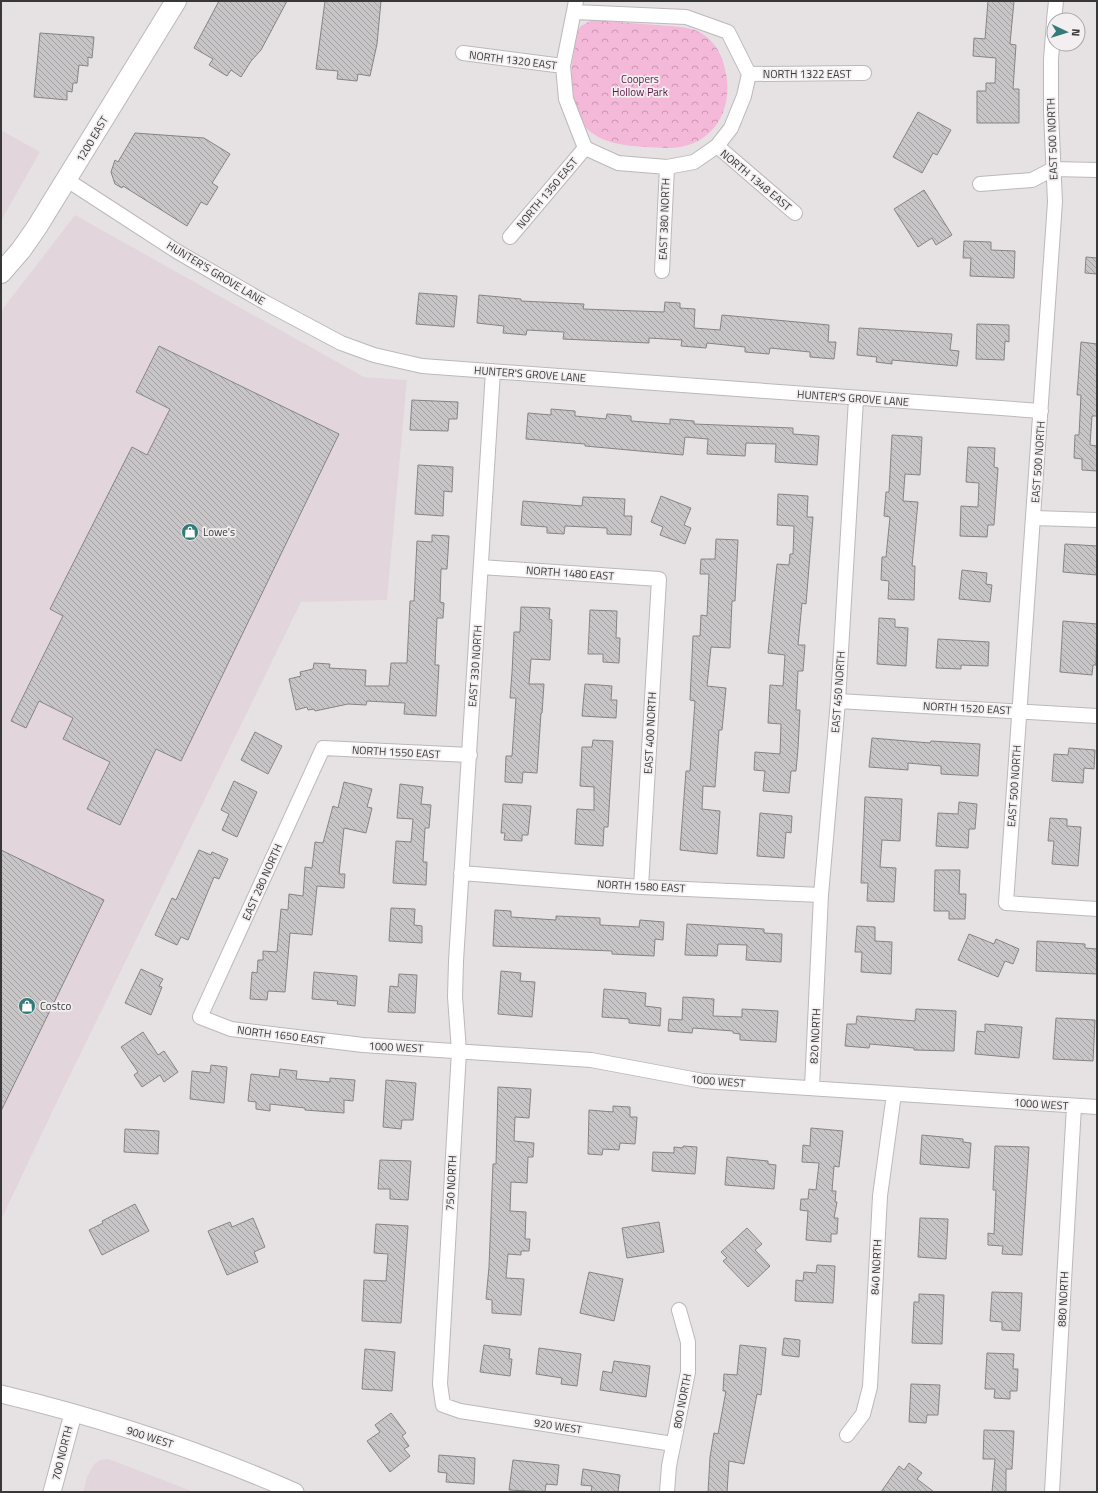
<svg xmlns="http://www.w3.org/2000/svg" width="1098" height="1493" font-family="'Titillium Web',sans-serif">
	<style>
		.built { fill: #e2d6dc }
		.park { fill: url(#park-crowns) }
		.building { fill: url(#building-back-hatch); stroke: #878485 }
		.lines { fill: none; stroke-linecap: round; stroke-linejoin: round }
		.minor-casing { stroke: #bcb8ba; stroke-width: 16 }
		.tertiary-casing { stroke: #bcb8ba; stroke-width: 19 }
		.secondary-casing { stroke: #bcb8ba; stroke-width: 22 }
		.minor { stroke: #fff; stroke-width: 14 }
		.tertiary { stroke: #fff; stroke-width: 17 }
		.secondary { stroke: #fff; stroke-width: 20 }
		.labels { text-anchor: middle; stroke-width: 3.5; stroke-linejoin: round; paint-order: stroke }
		.street-label { font-size: 11px; fill: #393839; stroke: #f3eff1 }
		.park-label { font-size: 11px; fill: #5d1744; stroke: #f3eff1 }
		.poi-label { font-size: 11px; fill: #393839; stroke: #f3eff1; text-anchor: start }
	</style>
	<defs>
		<pattern id="park-crowns" width="20" height="18" patternUnits="userSpaceOnUse"><rect width="20" height="18" fill="#f4b8d8"/><path d="M2 6a3 3 0 1 1 6 0M12 15a3 3 0 1 1 6 0" fill="none" stroke="#c797b0"/></pattern>
		<pattern id="building-back-hatch" width="6" height="6" patternUnits="userSpaceOnUse"><rect width="6" height="6" fill="#c8c5c7"/><path d="M-1 5l2 2M0 0l6 6M5-1l2 2" fill="none" stroke="#a3a1a3"/></pattern>
	</defs>
	<rect width="100%" height="100%" fill="#e6e2e4"/>
	<!-- built -->
	<path class="built" d="M1,130L40,152L1,221Z
		M75,215L364,377L407,380L387,600L301,602L54,1108L1,1220V311Z
		M108,1459L117,1462L194,1492H83L87,1477L94,1464L100,1460Z"/>
	<!-- park -->
	<path class="park" d="M592,20C614,22 635,23 656,25C669,26 683,26 695,30C712,37 721,51 725,69C734,103 718,141 680,147C668,149 656,147 644,147C615,145 585,140 575,109C566,83 574,56 577,31L581,26Z"/>
	<!-- building -->
	<path class="building" d="M219,1H287L261,50L251,61L241,77L231,70L227,76L209,65L213,59L194,48Z
		M325,1H381L377,44L370,76L358,74L357,81L337,79L338,71L316,69Z
		M988,1H1014L1010,44L1016,45L1013,89H1019V123H977V91H986V83H995L996,58L973,56L974,38L985,39Z
		M40,33L94,37L92,58L88,57V66L79,65L77,83H73L72,92L67,91V100L34,97Z
		M918,112L951,130L937,155L933,153L922,173L893,157Z
		M135,133L204,138L230,154L212,183L218,187L207,205L201,202L187,226L123,186L122,188L115,184L111,172L115,160L118,162Z
		M924,190L952,235L936,245L932,238L918,247L894,209Z
		M964,241L991,242V250L1015,251L1014,278L970,276L971,258H963Z
		M1086,257L1097,258V274L1085,273Z
		M419,293L457,296L454,327L416,324Z
		M479,295L521,299V301L584,304L583,309L664,312L665,302L680,303V308L695,309L694,328L720,330L722,315L829,325L828,342H836L834,359L810,357V352L770,348L769,354L745,352V347L707,343L706,348L681,346L682,340L649,338V343L563,339L564,332L527,330L526,335L503,333L504,326L477,323Z
		M977,324L1009,325V342L1005,341L1004,360L976,359Z
		M859,328L952,334L950,350L959,351L957,366L892,360V364L876,362L877,357L857,355Z
		M1081,342L1097,344V416H1092L1090,445L1097,446V471L1082,470V459L1074,458L1075,435H1079L1081,395H1077Z
		M159,346L339,434L181,761L156,749L120,825L87,809L110,762L63,739L73,718L39,701L26,728L11,721L63,616L50,609L132,447L147,455L170,409L136,392Z
		M412,400L458,402L457,419H449L448,431L410,430Z
		M551,409L575,411V416L606,419L607,414L631,416V421L670,424V419L694,421V424L793,428V434L819,436L817,465L775,462L776,444L746,443L745,456L707,454L708,439L685,437L683,455L585,446V444L526,439L528,413L551,415Z
		M892,435L922,437L920,475L905,474L903,501L918,502L912,566H915L914,600L888,599L889,581L881,580L882,557H886L890,517L884,516L886,492H889Z
		M968,447L995,448L994,467L998,468L994,525H988L987,537L960,536L961,506L978,507L979,483L966,482Z
		M418,465L453,467L452,492L444,491L443,516L415,514Z
		M778,494L808,496L807,517H813L806,604L802,603L798,645H805L803,671H798L796,710H800L798,748L796,771H791L789,793L763,791L765,771L754,770L755,752L780,754L781,724L768,723L770,685L783,686L785,655L768,653L777,564L789,565L790,554H793L794,526L777,525Z
		M661,496L691,508L684,525L691,528L685,544L660,535L663,527L651,522Z
		M583,497L625,499L624,516H632L631,535L607,534V528L565,526L564,534L547,533V527L521,525L523,501L582,506Z
		M432,535L449,536L447,569H441L440,602L444,603L443,618H437L435,665H439L436,716L404,714L405,703L367,701L366,705L348,704L315,711L314,709L308,710L307,707L296,710L289,679L301,676L300,672L313,669L314,663L330,664L329,668L366,670L365,686H389L391,663H407L410,601H414L417,541L432,542Z
		M716,539L738,540L735,601H732L730,648L711,647L707,686L726,688L722,730H719L715,787L703,786L702,809L720,811L717,854L680,850L686,771H690L695,701L690,700L693,636H700L701,615L707,616L709,574H700L701,559H715Z
		M1065,544L1097,546V575L1063,572Z
		M962,570L987,573L986,584L992,585L990,602L959,599Z
		M521,607L550,608L549,619L552,620L550,660L531,659L529,684H544L542,713H541L537,773L523,772L522,783L505,782V779L506,756H512L516,698H510L512,673L514,632H520Z
		M590,610L617,611L616,638H620L619,663L603,662V654H588Z
		M879,618L895,619V627L908,628L906,666L877,664Z
		M1063,621L1097,624L1096,665H1093L1092,675L1060,672Z
		M938,639L989,642L988,666L961,665V669L936,668Z
		M585,684L612,686L611,700H617L616,718L582,716Z
		M255,732L282,746L268,774L241,760Z
		M872,738L930,743L931,741L980,744L978,776L941,774V766L908,763V770L869,767Z
		M593,740L613,741L608,827H604L603,846L575,844L577,809L594,810V787L580,786L582,747H592Z
		M1069,748L1095,750L1094,769L1084,768L1083,783L1052,781L1054,754L1068,755Z
		M234,781L257,792L237,837L222,830L229,814L221,810Z
		M344,782L372,789L367,807L372,808L366,833L344,828L339,874H345L344,888L317,886L312,935L290,933L285,992L268,991L267,1000L250,999L252,972L257,973L258,960H263V951L277,952L281,909L288,910L289,894L303,896L305,867L312,868L315,842L323,843L333,806L338,808Z
		M400,784L423,787L421,804L431,805L429,828H425L423,862H427L426,885L393,883L396,841L411,842L413,819L397,818Z
		M865,797L902,799L900,841L882,840L880,867L896,868L894,902L867,901L868,883H861Z
		M959,802L977,804L975,829H969L968,848L936,846L938,813L958,814Z
		M503,804L531,806L528,835H522V841L504,840L505,833H501Z
		M760,813L792,816L791,833L786,832L784,858L757,856Z
		M1050,818L1067,819V826L1081,827L1078,866L1052,864L1054,841H1048Z
		M1,850L104,900L1,1111Z
		M199,850L211,855L212,852L228,859L219,879L214,877L188,940L181,937L177,945L155,935L172,898L176,900Z
		M935,870H960L959,894H966L965,919H949V911H934Z
		M391,908L415,909L414,925L422,926V943L389,941Z
		M495,910L511,911V917L556,920V916L600,918V925L639,927L640,920L664,922L663,940L655,939L654,956L612,954V951L493,946Z
		M687,924L764,929V933L782,934L781,962L746,960L747,945L718,944L717,956L685,955Z
		M857,926L875,927V941L892,942L891,974L861,972L862,952H855Z
		M969,934L994,944L996,939L1019,949L1013,964L1005,961L998,977L958,960Z
		M1037,941L1085,944V948L1097,949V974L1036,971Z
		M141,969L163,979L159,986L162,987L151,1015L125,1003Z
		M501,971L521,973L520,981L535,982L532,1017L498,1014Z
		M314,972L357,976L355,1006L337,1004L338,1001L312,999Z
		M399,974L417,975L415,1013L388,1012L390,986L398,987Z
		M604,989L646,993L645,1006L661,1008L660,1026L629,1023V1019L602,1017Z
		M683,997L714,999L713,1016L742,1017V1009L778,1011L776,1042L740,1040V1034L733,1033V1031L693,1028L692,1033L668,1031L669,1019L682,1020Z
		M916,1009L956,1011L954,1051L914,1050V1048L870,1044L869,1048L845,1046L847,1024H856L857,1016L915,1021Z
		M1056,1018L1095,1020L1093,1061L1053,1059Z
		M985,1024L1022,1027L1019,1058L975,1054L977,1031L985,1032Z
		M143,1032L158,1055L164,1051L178,1072L164,1082L160,1075L142,1087L134,1075L138,1072L121,1047Z
		M211,1065L227,1067L224,1103L190,1099L192,1071L210,1073Z
		M280,1069L297,1071L296,1079L330,1082V1078L355,1080L353,1101L344,1100V1113L305,1110V1108L270,1104V1111L256,1109V1102L248,1101L251,1074L279,1077Z
		M386,1080L416,1083L413,1120H402L401,1129L383,1127Z
		M498,1087L531,1089L529,1118L515,1117L514,1141L534,1143L533,1157H528L527,1183L511,1182L510,1211L526,1212L525,1239H530L529,1251H521V1255L508,1254L506,1278L524,1279L521,1315L492,1313V1300L486,1299L489,1267L493,1164H496Z
		M613,1106L630,1107V1117H637L635,1144L620,1143L619,1150L603,1149L602,1155L588,1154L589,1110L613,1112Z
		M811,1128L843,1131L839,1167L834,1166L832,1191H836L835,1202H837L834,1218H838L837,1234H831V1242L806,1240L808,1211L800,1210L801,1199H808L809,1189L816,1190L819,1163L802,1162L803,1145L810,1146Z
		M125,1129L159,1131L158,1154L124,1152Z
		M922,1135L963,1139V1142L971,1143L969,1168L920,1164Z
		M683,1146L697,1147L695,1174L652,1171L653,1152L674,1153V1147L683,1148Z
		M995,1146L1029,1147L1022,1255L1002,1254L1003,1246L988,1245V1233L994,1234L996,1190H993Z
		M727,1157L768,1161V1164L776,1165L774,1189L725,1185Z
		M380,1160L411,1161L408,1200L390,1199V1189H378Z
		M135,1204L149,1231L102,1255L89,1230L103,1223L102,1221Z
		M253,1218L265,1247L254,1252L258,1262L227,1275L208,1231L230,1222L232,1227Z
		M920,1218L948,1219L946,1259L918,1257Z
		M659,1222L664,1252L627,1258L622,1228Z
		M376,1224L408,1226L401,1323L362,1321L364,1280L386,1281L388,1254L374,1253Z
		M747,1228L762,1244L755,1250L770,1266L748,1287L723,1261L727,1258L721,1252Z
		M817,1265L835,1266L833,1303L795,1301L796,1280L803,1281L804,1272L816,1273Z
		M589,1272L623,1279L614,1321L580,1313Z
		M992,1292L1022,1293L1020,1331L1002,1330V1322L990,1321Z
		M919,1294L944,1295L942,1344L912,1343L914,1302H919Z
		M784,1338L800,1340L799,1357L782,1355Z
		M484,1345L510,1349L509,1359H512L510,1376L480,1372Z
		M740,1345L766,1348L761,1395L757,1394L744,1464L729,1461L727,1492H708L710,1457L714,1433L718,1434L726,1391H723L724,1374L737,1375Z
		M539,1348L581,1354L577,1386L561,1384L562,1378L536,1374Z
		M365,1349L395,1352L392,1391L362,1389Z
		M987,1353L1014,1354L1013,1369H1018L1017,1391H1010V1399L994,1398L995,1389H985Z
		M614,1361L650,1366L646,1397L600,1390L603,1371L612,1373Z
		M911,1384L940,1385L938,1415H927L926,1423L909,1422Z
		M391,1413L406,1433L402,1436L409,1446L404,1449L410,1456L390,1472L367,1441L380,1432L375,1425Z
		M984,1430L1014,1431L1012,1469H1006V1492H992L995,1459H983Z
		M439,1455L475,1458L474,1484L446,1482L447,1473L438,1472Z
		M513,1460L559,1465L557,1485L546,1484L545,1492L509,1490Z
		M909,1463L922,1473L917,1479L934,1492H881L899,1466L904,1470Z
		M583,1469L620,1475L618,1492H591L592,1486L581,1485Z"/>
	<g class="lines">
		<!-- minor casing -->
		<g class="minor-casing">
			<path id="minor" d="M576,1L563,66L566,99L585,148
				M575,12L686,17L728,32L749,74L744,96L731,128L717,146L694,162L667,167L618,163L585,148
				M1054,20L1056,1
				M1054,22L1051,59V112L1055,202L1006,903L1097,909
				M463,53L563,66
				M749,74L864,73
				M717,146L795,213
				M67,180L178,252L266,303L341,343L374,355L422,366L1041,411
				M980,184L1032,180L1053,169L1097,170
				M510,237L585,148
				M662,271L667,167
				M493,371L456,961L455,997L459,1051L440,1384L443,1405L460,1411L673,1444
				M1034,518L1097,520
				M481,567L659,579L641,887
				M838,701L1097,716
				M470,755L323,748L200,1017L231,1029L363,1045L591,1060L703,1081L1097,1107
				M461,873L641,887L821,895
				M812,1087L821,895L838,701L856,399
				M847,1435L863,1414L870,1387L880,1196L894,1094
				M667,1492L669,1466L688,1372V1342L679,1310
				M1052,1492L1074,1106"/>
		</g>
		<!-- tertiary casing -->
		<g class="tertiary-casing">
			<path id="tertiary" d="M1,1394C101,1418 200,1450 295,1492
				M52,1492L73,1414"/>
		</g>
		<!-- secondary casing -->
		<g class="secondary-casing">
			<path id="secondary" d="M1,273L21,250L37,227L176,1"/>
		</g>
		<!-- minor -->
		<use href="#minor" class="minor"/>
		<!-- tertiary -->
		<use href="#tertiary" class="tertiary"/>
		<!-- secondary -->
		<use href="#secondary" class="secondary"/>
	</g>
	<!-- icons -->
	<defs>
		<g id="shop-disc" transform="scale(0.9)"><circle r="9.5" fill="#337b78" stroke="#f3eff1"/><path d="M-5-2.5h2.3a2.7 3.5 0 0 1 5.4 0H5L5.5 6h-11ZM-1.5-2.5h3a1.5 2.3 0 0 0-3 0Z" fill="#fff"/></g>
	</defs>
	<g fill-rule="evenodd">
		<use href="#shop-disc" x="190" y="532"/>
		<use href="#shop-disc" x="27" y="1006"/>
	</g>
	<g class="labels">
		<!-- street labels -->
		<g class="street-label">
			<text transform="translate(513 60) rotate(7)" y="4">NORTH 1320 EAST</text>
			<text x="807" y="78">NORTH 1322 EAST</text>
			<text transform="translate(92 139) rotate(-59)" y="4">1200 EAST</text>
			<text transform="translate(1052 139) rotate(-92)" y="4">EAST 500 NORTH</text>
			<text transform="translate(756 180) rotate(40)" y="4">NORTH 1348 EAST</text>
			<text transform="translate(547 193) rotate(-50)" y="4">NORTH 1350 EAST</text>
			<text transform="translate(664 219) rotate(-88)" y="4">EAST 380 NORTH</text>
			<text transform="translate(216 273) rotate(31)" y="4">HUNTER'S GROVE LANE</text>
			<text transform="translate(530 374) rotate(4)" y="4">HUNTER'S GROVE LANE</text>
			<text transform="translate(853 398) rotate(4)" y="4">HUNTER'S GROVE LANE</text>
			<text transform="translate(1038 462) rotate(-86)" y="4">EAST 500 NORTH</text>
			<text transform="translate(570 573) rotate(4)" y="4">NORTH 1480 EAST</text>
			<text transform="translate(475 666) rotate(-86)" y="4">EAST 330 NORTH</text>
			<text transform="translate(838 692) rotate(-86)" y="4">EAST 450 NORTH</text>
			<text transform="translate(967 708) rotate(3)" y="4">NORTH 1520 EAST</text>
			<text transform="translate(650 733) rotate(-87)" y="4">EAST 400 NORTH</text>
			<text transform="translate(396 752) rotate(3)" y="4">NORTH 1550 EAST</text>
			<text transform="translate(1014 786) rotate(-86)" y="4">EAST 500 NORTH</text>
			<text transform="translate(262 882) rotate(-66)" y="4">EAST 280 NORTH</text>
			<text transform="translate(641 886) rotate(3)" y="4">NORTH 1580 EAST</text>
			<text transform="translate(281 1035) rotate(7)" y="4">NORTH 1650 EAST</text>
			<text transform="translate(815 1036) rotate(-87)" y="4">820 NORTH</text>
			<text transform="translate(396 1047) rotate(3)" y="4">1000 WEST</text>
			<text transform="translate(718 1081) rotate(5)" y="4">1000 WEST</text>
			<text transform="translate(1041 1104) rotate(4)" y="4">1000 WEST</text>
			<text transform="translate(451 1183) rotate(-87)" y="4">750 NORTH</text>
			<text transform="translate(876 1267) rotate(-87)" y="4">840 NORTH</text>
			<text transform="translate(1063 1299) rotate(-87)" y="4">880 NORTH</text>
			<text transform="translate(682 1401) rotate(-79)" y="4">800 NORTH</text>
			<text transform="translate(558 1426) rotate(9)" y="4">920 WEST</text>
			<text transform="translate(150 1437) rotate(18)" y="4">900 WEST</text>
			<text transform="translate(62 1453) rotate(-76)" y="4">700 NORTH</text>
		</g>
		<!-- park labels -->
		<g class="park-label">
			<text x="640" y="83">Coopers<tspan x="640" dy="13">Hollow Park</tspan></text>
		</g>
		<!-- poi labels -->
		<g class="poi-label">
			<text x="203" y="536">Lowe's</text>
			<text x="40" y="1010">Costco</text>
		</g>
	</g>
	<!-- border -->
	<rect width="1098" height="1493" fill="none" stroke="#393839" stroke-width="4"/>
	<!-- north arrow -->
	<g transform="translate(1066 32) rotate(94)"><circle r="19" fill="#f3eff1" stroke="#a9a6a7"/>
	<path d="M0-3L7 15L0 10L-7 15Z" fill="#337b78"/>
	<text y="-6" font-size="11" font-weight="bold" text-anchor="middle" fill="#393839">N</text>
	</g>
</svg>
